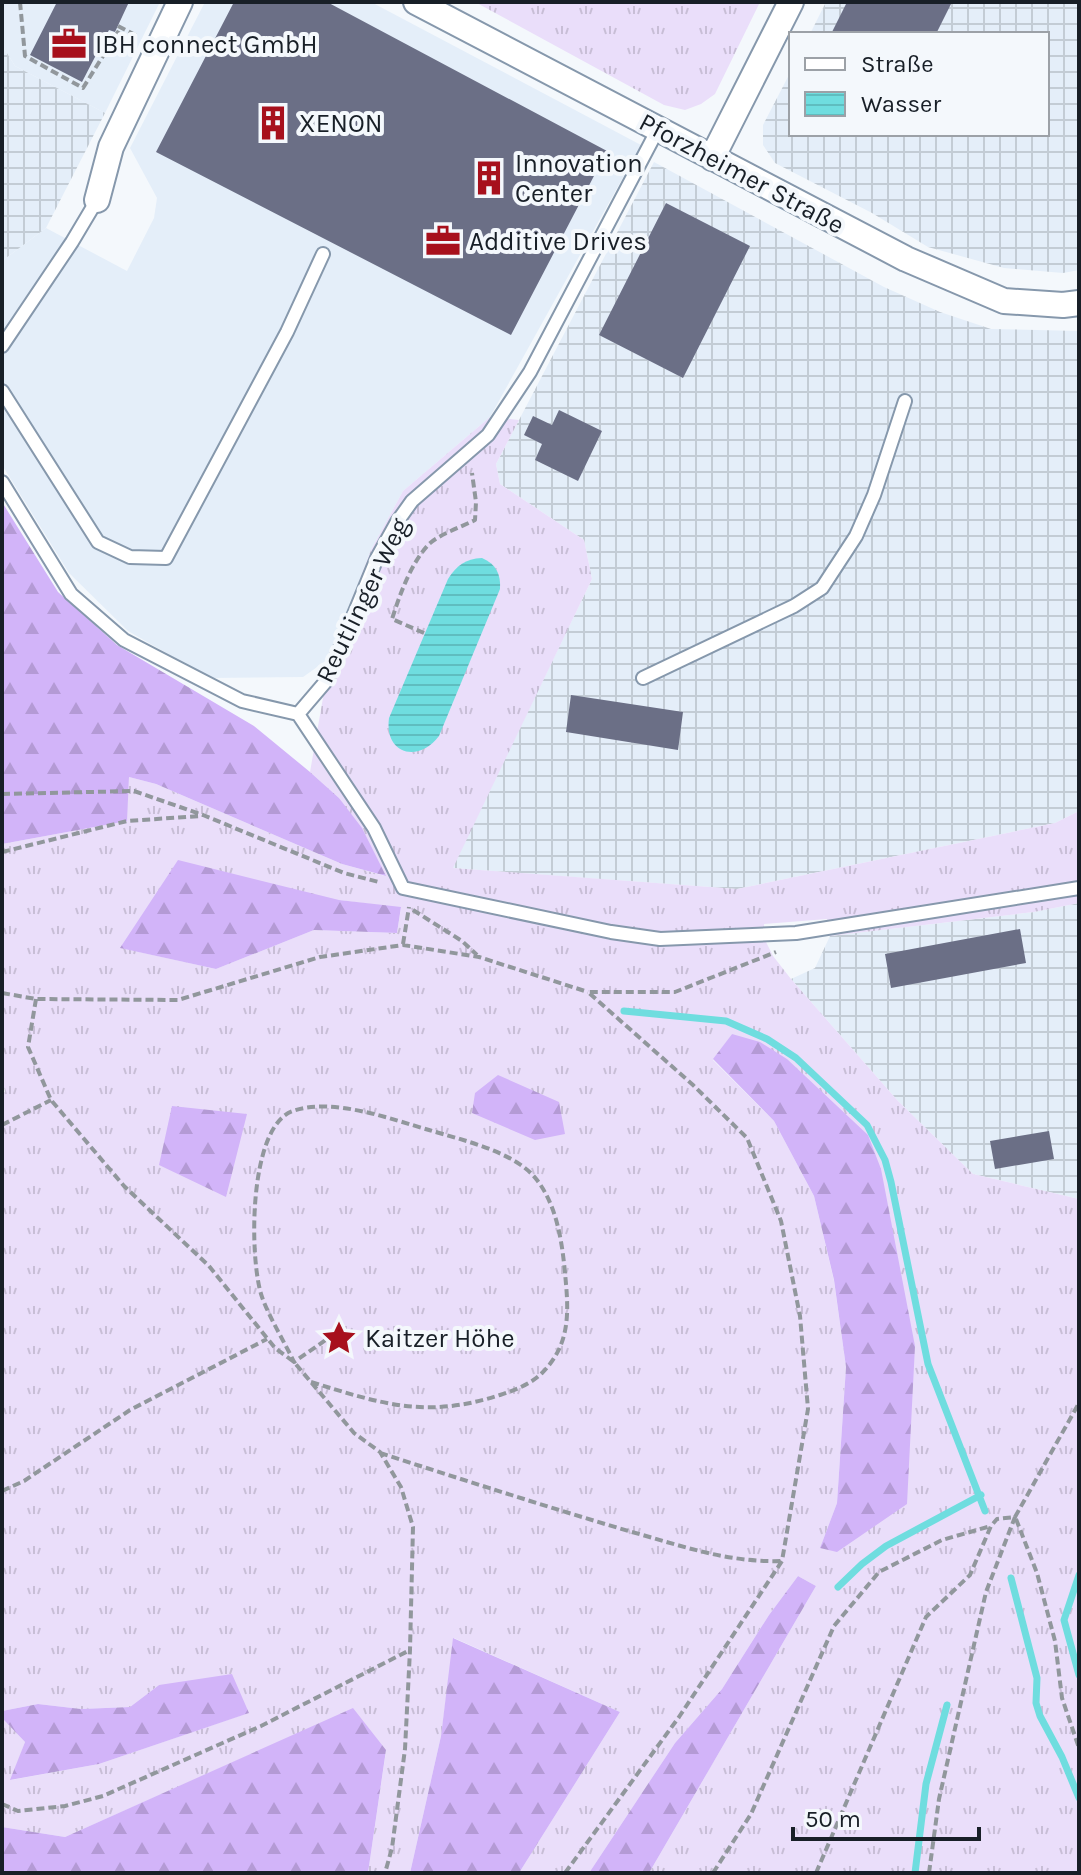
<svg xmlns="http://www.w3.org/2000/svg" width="1081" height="1875" font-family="Karla,sans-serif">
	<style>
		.built { fill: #e4eef9 }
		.industrial { fill: url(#industrial-grid) }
		.grass { fill: url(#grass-tufts); fill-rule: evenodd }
		.forest { fill: url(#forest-firs) }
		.water { fill: url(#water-rules) }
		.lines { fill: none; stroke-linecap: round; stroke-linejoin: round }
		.stream { stroke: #6fdddf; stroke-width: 7 }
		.building { fill: #6b6f86 }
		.lane-casing { stroke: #8698ac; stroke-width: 16 }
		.street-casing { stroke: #8698ac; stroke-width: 28 }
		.path { stroke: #91979c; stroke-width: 4; stroke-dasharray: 8 4; stroke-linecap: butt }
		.lane { stroke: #fff; stroke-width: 12 }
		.street { stroke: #fff; stroke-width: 24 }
		.labels { text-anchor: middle; stroke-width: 8; stroke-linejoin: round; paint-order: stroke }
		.poi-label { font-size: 26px; fill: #181f27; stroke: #f4f8fc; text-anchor: start }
		.street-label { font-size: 26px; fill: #181f27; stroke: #f4f8fc }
	</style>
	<defs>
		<pattern id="industrial-grid" width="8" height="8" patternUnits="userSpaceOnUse" patternTransform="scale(2)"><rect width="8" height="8" fill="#e4eef9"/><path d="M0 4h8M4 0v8" fill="none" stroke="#c3ccd5"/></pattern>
		<pattern id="grass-tufts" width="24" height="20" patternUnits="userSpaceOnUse" patternTransform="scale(2)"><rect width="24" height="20" fill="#eadefa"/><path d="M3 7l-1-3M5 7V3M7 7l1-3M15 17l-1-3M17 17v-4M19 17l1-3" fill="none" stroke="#c8bed6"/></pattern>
		<pattern id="forest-firs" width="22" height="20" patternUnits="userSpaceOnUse" patternTransform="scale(2)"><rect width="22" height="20" fill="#d2b4f9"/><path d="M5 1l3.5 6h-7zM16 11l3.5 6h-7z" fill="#b49ad5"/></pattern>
		<pattern id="water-rules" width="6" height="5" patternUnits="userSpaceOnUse" patternTransform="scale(2)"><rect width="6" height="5" fill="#6fdddf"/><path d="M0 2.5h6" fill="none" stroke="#5fbdbf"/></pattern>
	</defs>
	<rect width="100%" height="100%" fill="#f4f8fc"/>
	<!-- built -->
	<path class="built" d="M2,2H160L105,113L15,66L2,45Z
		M205,2H371L641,145L490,417L403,491L371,550L330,658L303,677L210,678L128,631L69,573L2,465V261L46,228L127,271L154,218L157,198L130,148Z"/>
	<!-- industrial -->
	<path class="industrial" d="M826,2H1079V270L1063,273L1004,268L928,247L872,213L775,163L763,145V125L791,71V134H1047V34H810Z
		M2,45L15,66L105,113L46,228L2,261Z
		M654,162L884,287L940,312L991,329L1079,331V811L1055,823L737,889L452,868L592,579L584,540L500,484L496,464Z
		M1079,903V1199L973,1174L898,1101L791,979L815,968L830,936L1034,912Z"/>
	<!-- grass -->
	<path class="grass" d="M475,2H760L715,94L701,104L685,110L664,105Z
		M490,417L519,420L496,464L500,484L584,540L592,579L453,868L737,889L1055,823L1079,811V903L1034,912L830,936L827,919L764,924L765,940L773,956L791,979L898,1101L973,1174L1079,1199V1873H649L816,1586L798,1576L769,1615L722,1689L675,1743L589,1873H519L620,1712L454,1638L441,1736L410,1873H368L386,1751L353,1709L65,1837L2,1827V1718L25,1742L11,1780L99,1764L248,1713L159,1685L130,1707L81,1709L38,1704L2,1711V1094L5,1092L2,1076V844L126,821L129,777L156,784L342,864L385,876L339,798L310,772L330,658L371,550L403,491ZM339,900L401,908L397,933L314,930L216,969L121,948ZM732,1034L915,1346L820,1548L837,1503L846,1367L834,1281L814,1196L774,1121L713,1060Z"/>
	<!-- forest -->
	<path class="forest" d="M2,502L58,592L117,645L254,726L310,772L339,798L362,828L386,876L342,864L156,784L129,777L127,821L2,844Z
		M178,860L339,900L401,907L397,933L314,930L216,969L120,948Z
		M732,1034L760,1042L787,1059L868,1135L881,1169L915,1346L907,1504L837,1552L820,1548L837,1503L846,1367L834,1280L814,1196L774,1121L713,1059Z
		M498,1075L559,1102L565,1134L535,1140L472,1113L475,1093Z
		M172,1106L247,1114L226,1197L159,1165Z
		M798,1576L816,1586L649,1873H589L675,1743L722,1689L769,1615Z
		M453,1638L620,1712L519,1873H410L441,1736Z
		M232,1674L249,1713L99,1764L10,1780L25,1742L2,1718V1711L38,1704L81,1709L130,1707L159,1685Z
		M353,1708L386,1750L368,1873H2V1827L65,1837Z"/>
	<!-- water -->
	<path class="water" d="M482,558C496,564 501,574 500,589L439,736C419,763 384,755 389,718L448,579C457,565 465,559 482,558Z"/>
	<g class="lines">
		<!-- stream -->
		<path class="stream" d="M624,1011L726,1021L767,1039L796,1058L867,1125L885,1160L891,1182L928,1364L985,1511
			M1079,1575L1064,1620L1079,1675
			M1011,1578L1037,1678L1036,1703L1040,1716L1062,1757L1079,1798
			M838,1587L862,1564L886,1546L981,1495
			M915,1873L926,1784L947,1705"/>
	</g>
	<!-- building -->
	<path class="building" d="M57,2H129L115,32L109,30L82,82L30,55Z
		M234,2H327L607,151L511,335L156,152Z
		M847,2H952L936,34H831Z
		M666,203L750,246L683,378L599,335Z
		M559,410L602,431L578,481L535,460L542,444L524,435L533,416L552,425Z
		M571,695L683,712L678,750L566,732Z
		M1020,929L1026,963L891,988L885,954Z
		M1049,1131L1054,1159L995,1169L990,1141Z"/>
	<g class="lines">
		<!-- lane casing -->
		<g class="lane-casing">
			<path id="lane" d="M2,346L72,242L97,200
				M2,391L98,542L130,557L166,558L287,332L323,254
				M2,482L71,594L124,640L242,701L298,714L327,680L377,558L397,522L412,501L488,435L530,372L658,129
				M643,678L794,606L822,588L856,536L874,495L905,401
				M298,714L374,828L403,888L611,932L660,939L796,933L1079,888"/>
		</g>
		<!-- street casing -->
		<g class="street-casing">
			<path id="street" d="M416,2L906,259L1004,301L1063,305L1079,303
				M712,158L791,2
				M97,200L111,147L180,2"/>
		</g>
		<!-- path -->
		<path class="path" d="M20,2L25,56L83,88L121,27
			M118,26L139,37
			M424,633L392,619C400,594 411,563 429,544C440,534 461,527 475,520L476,502L472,473
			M2,794L134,791L203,815L344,873L379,882
			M2,852L127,821L200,816
			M413,910L462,941L477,955
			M403,944L409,907
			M2,993L36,999L178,1000L320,957L403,945L479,957L588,992
			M36,999L28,1047L51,1100L124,1186L209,1266L275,1348L294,1362L354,1433L380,1452L401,1487L413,1527L410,1650L405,1749L392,1848L385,1873
			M2,1125L51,1100
			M311,1382C382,1404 426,1419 500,1395C515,1390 531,1384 542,1373C568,1347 569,1318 566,1284C563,1249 559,1209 537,1180C516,1152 462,1140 429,1130C391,1119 332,1097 293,1111C248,1126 249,1260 262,1297C270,1319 284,1341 294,1362L330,1337
			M380,1453C464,1480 547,1507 632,1532C682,1546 729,1563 782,1561
			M2,1491L24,1481L130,1410L267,1339
			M1016,1519L1037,1573L1055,1641L1062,1698L1079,1748
			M2,1804L18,1811L65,1806L103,1796L261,1726L410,1650
			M565,1873L679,1717L782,1561L808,1409L800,1316L781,1221L747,1138L693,1085L588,992H675L776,952
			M713,1873L751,1814L834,1626L879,1572L942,1540L991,1526
			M816,1873L926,1617L970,1575L991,1526L997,1519L1015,1517L1079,1403
			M929,1873L939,1799L986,1592L1015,1517"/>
		<!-- lane -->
		<use href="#lane" class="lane"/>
		<!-- street -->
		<use href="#street" class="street"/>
	</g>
	<!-- icons -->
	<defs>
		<g id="office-bare" transform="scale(2.76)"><path d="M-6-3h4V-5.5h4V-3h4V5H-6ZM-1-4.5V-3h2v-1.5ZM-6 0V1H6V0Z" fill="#a7101c" stroke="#f4f8fc" stroke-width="2.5" paint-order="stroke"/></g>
		<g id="building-bare" transform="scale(2.76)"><path d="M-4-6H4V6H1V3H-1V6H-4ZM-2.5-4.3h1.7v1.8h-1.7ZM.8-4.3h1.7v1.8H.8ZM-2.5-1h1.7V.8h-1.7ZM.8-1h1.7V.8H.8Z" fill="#a7101c" stroke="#f4f8fc" stroke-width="2.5" paint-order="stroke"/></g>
		<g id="sight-bare" transform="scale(2.76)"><path d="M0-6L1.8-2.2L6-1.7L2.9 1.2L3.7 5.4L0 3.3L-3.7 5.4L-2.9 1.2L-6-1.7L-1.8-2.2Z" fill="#a7101c" stroke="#f4f8fc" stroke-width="2.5" paint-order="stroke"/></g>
	</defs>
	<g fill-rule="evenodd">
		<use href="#office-bare" x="69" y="44"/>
		<use href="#building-bare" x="273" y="123"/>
		<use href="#building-bare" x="489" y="178"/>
		<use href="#office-bare" x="443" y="241"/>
		<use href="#sight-bare" x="339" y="1338"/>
	</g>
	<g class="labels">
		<!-- poi labels -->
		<g class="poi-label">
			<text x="95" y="53">IBH connect GmbH</text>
			<text x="299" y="132">XENON</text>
			<text x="515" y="172">Innovation<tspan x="515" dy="30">Center</tspan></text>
			<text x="469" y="250">Additive Drives</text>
			<text x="365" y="1347">Kaitzer Höhe</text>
		</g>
		<!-- street labels -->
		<g class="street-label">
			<text transform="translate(742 173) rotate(28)" y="9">Pforzheimer Straße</text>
			<text transform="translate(362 600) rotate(-64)" y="9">Reutlinger Weg</text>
		</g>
	</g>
	<!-- border -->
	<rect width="1081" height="1875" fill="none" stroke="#181f27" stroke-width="8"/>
	<!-- legend -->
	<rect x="789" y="32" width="260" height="104" fill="#f4f8fc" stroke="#9ca1a7" stroke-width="2"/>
	<rect x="805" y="58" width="40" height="12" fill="#ffffff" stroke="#9ca1a7" stroke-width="2"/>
	<text x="861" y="72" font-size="24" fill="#181f27">Straße</text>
	<rect x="805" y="92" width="40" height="24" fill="url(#water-rules)" stroke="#9ca1a7" stroke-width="2"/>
	<text x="861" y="112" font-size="24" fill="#181f27">Wasser</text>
	<!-- scale -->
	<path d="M793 1827v12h186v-12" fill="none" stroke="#181f27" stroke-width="4"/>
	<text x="805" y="1827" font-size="24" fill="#181f27" stroke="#f4f8fc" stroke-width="6" paint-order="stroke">50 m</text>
</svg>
